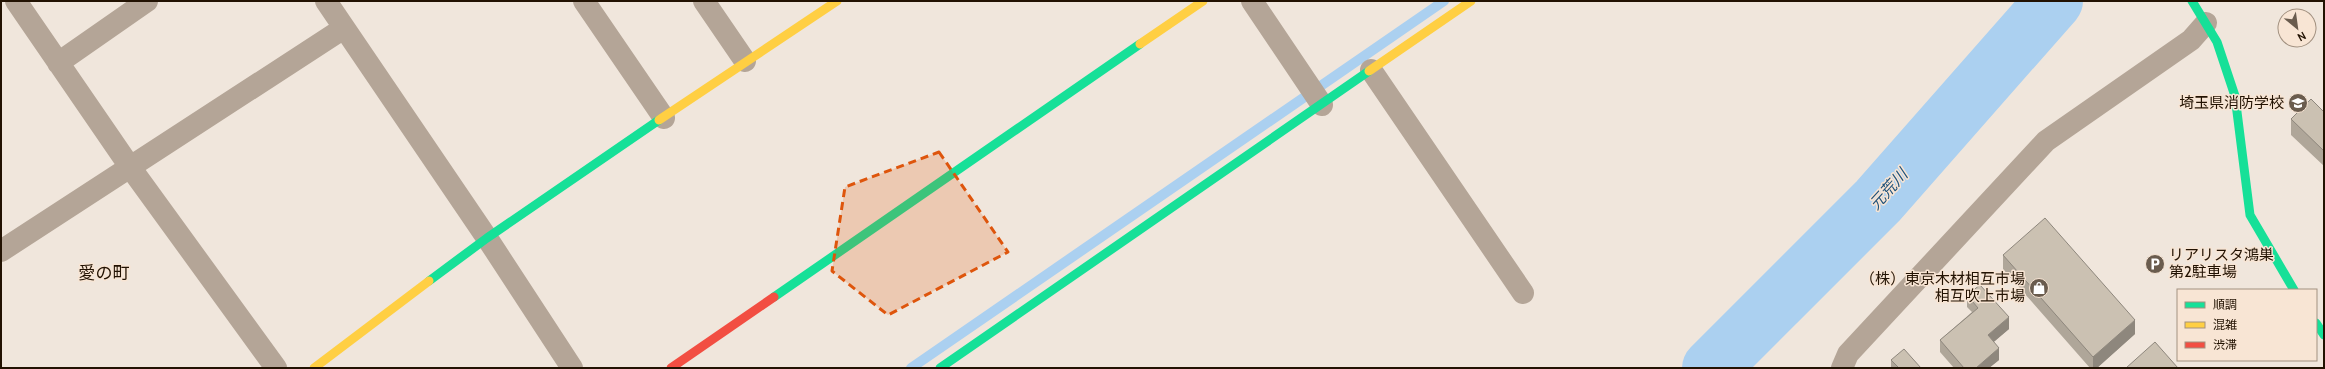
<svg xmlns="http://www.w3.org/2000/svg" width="2325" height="369" font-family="Cabin,'Noto Sans JP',sans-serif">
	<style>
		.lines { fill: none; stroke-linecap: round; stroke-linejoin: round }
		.stream { stroke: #abd0f0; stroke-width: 10 }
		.river { stroke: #abd0f0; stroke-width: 58 }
		.street { stroke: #b4a597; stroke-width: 22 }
		.fast { stroke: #16e098; stroke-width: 9 }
		.slow { stroke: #ffcf43; stroke-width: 9 }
		.jam { stroke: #f24e42; stroke-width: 9 }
		.wall { fill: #afa699 }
		.shaded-wall { fill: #8e877d }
		.building { fill: #cbc1b2; stroke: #8e877d }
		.marked { fill: #de550c; fill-opacity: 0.2; stroke: #de550c; stroke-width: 3; stroke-dasharray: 8 5; stroke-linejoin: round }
		.labels { text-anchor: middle; stroke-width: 3; stroke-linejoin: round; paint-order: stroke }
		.poi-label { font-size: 15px; fill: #221202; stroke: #f8e5d4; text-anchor: end }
		.water-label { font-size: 16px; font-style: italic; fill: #1f527b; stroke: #f8e5d4 }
		.quarter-label { font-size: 17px; fill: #221202; stroke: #f8e5d4 }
	</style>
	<rect width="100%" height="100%" fill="#f0e6dc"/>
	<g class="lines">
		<!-- stream -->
		<path class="stream" d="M911,368L1444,1"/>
		<!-- river -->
		<path class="river" d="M1711,368L1878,201L2054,1"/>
		<!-- street -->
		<path class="street" d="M16,1L130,167L276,368
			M326,1L487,238L572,368
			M584,1L664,118
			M704,1L745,61
			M1252,1L1322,105
			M58,63L147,1
			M1371,70L1523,293
			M1,251L344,28
			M1842,368L1848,354L2046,141L2191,40L2206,23"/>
		<!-- fast -->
		<path class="fast" d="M2192,1L2217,42L2235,96L2250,215L2294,290
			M429,281L487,238L659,120
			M774,297L1140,44
			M2316,323L2324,335
			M940,368L1369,71"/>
		<!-- slow -->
		<path class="slow" d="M1140,44L1203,1
			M1369,71L1471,1
			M659,120L837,1
			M314,368L429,281"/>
		<!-- jam -->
		<path class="jam" d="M671,368L774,297"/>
	</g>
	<!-- wall -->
	<path class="wall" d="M2324,112V166L2291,135V119Z
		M2003,255L2135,334L2097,368H2090L2003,269Z
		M1967,295L2009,329L1993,342L1999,360L1989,368H1954L1940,352V340L1972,312L1967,307Z
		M1891,360L1921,368H1891Z"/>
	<!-- shaded-wall -->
	<path class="shaded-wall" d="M2009,317V329L1988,347V335Z
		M2135,320V334L2097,368H2093V357Z
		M1999,348V360L1989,368H1976Z"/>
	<!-- building -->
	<path class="building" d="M2311,99L2324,112V151L2291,119Z
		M2045,218L2135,320L2093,357L2003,255Z
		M1980,285L2009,317L1988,335L1999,348L1976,368H1964L1940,340L1978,308L1967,295Z
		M2155,342L2178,368H2126Z
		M1904,349L1921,368H1899L1891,360Z"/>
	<!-- marked area -->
	<path class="marked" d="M939,152L1008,252L888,315L832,271L845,187Z"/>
	<!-- icons -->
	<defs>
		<g id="school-disc" transform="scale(1)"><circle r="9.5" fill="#6a5c4e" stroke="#f8e5d4"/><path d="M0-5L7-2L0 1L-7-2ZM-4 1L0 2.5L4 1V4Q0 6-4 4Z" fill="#fff"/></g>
		<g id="parking-disc" transform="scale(1)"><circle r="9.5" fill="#6a5c4e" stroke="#f8e5d4"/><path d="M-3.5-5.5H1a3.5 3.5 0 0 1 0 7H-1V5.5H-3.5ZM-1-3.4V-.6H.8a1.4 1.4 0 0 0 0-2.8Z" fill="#fff"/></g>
		<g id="shop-disc" transform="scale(1)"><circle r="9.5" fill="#6a5c4e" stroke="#f8e5d4"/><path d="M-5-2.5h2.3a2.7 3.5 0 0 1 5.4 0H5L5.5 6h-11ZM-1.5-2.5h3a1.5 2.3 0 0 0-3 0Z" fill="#fff"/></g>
	</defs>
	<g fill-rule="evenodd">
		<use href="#school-disc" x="2298" y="103"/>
		<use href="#parking-disc" x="2155" y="264"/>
		<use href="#shop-disc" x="2039" y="288"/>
	</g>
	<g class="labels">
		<!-- poi labels -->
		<g class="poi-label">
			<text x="2284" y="108">埼玉県消防学校</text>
			<text x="2169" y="260" text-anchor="start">リアリスタ鴻巣<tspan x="2169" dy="17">第2駐車場</tspan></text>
			<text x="2025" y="284">（株）東京木材相互市場<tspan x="2025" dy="17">相互吹上市場</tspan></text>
		</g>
		<!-- water labels -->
		<g class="water-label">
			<text transform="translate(1888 189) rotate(-48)" y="6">元荒川</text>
		</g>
		<!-- quarter labels -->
		<g class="quarter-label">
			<text x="104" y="279">愛の町</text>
		</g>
	</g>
	<!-- border -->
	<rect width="2325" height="369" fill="none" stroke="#221202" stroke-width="4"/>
	<!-- legend -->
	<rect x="2177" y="289" width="140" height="72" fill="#f8e5d4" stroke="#a29180"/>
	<rect x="2185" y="302" width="20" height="6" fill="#16e098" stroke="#a29180"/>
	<text x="2213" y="309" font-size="12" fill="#221202">順調</text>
	<rect x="2185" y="322" width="20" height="6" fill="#ffcf43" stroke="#a29180"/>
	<text x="2213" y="329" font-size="12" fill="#221202">混雑</text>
	<rect x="2185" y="342" width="20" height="6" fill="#f24e42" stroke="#a29180"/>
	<text x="2213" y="349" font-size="12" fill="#221202">渋滞</text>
	<!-- north arrow -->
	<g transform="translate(2297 28) rotate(151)"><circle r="19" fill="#f8e5d4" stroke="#a29180"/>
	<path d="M0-3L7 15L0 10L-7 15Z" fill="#6a5c4e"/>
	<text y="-6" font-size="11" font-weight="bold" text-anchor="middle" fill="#221202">N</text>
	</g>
</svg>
